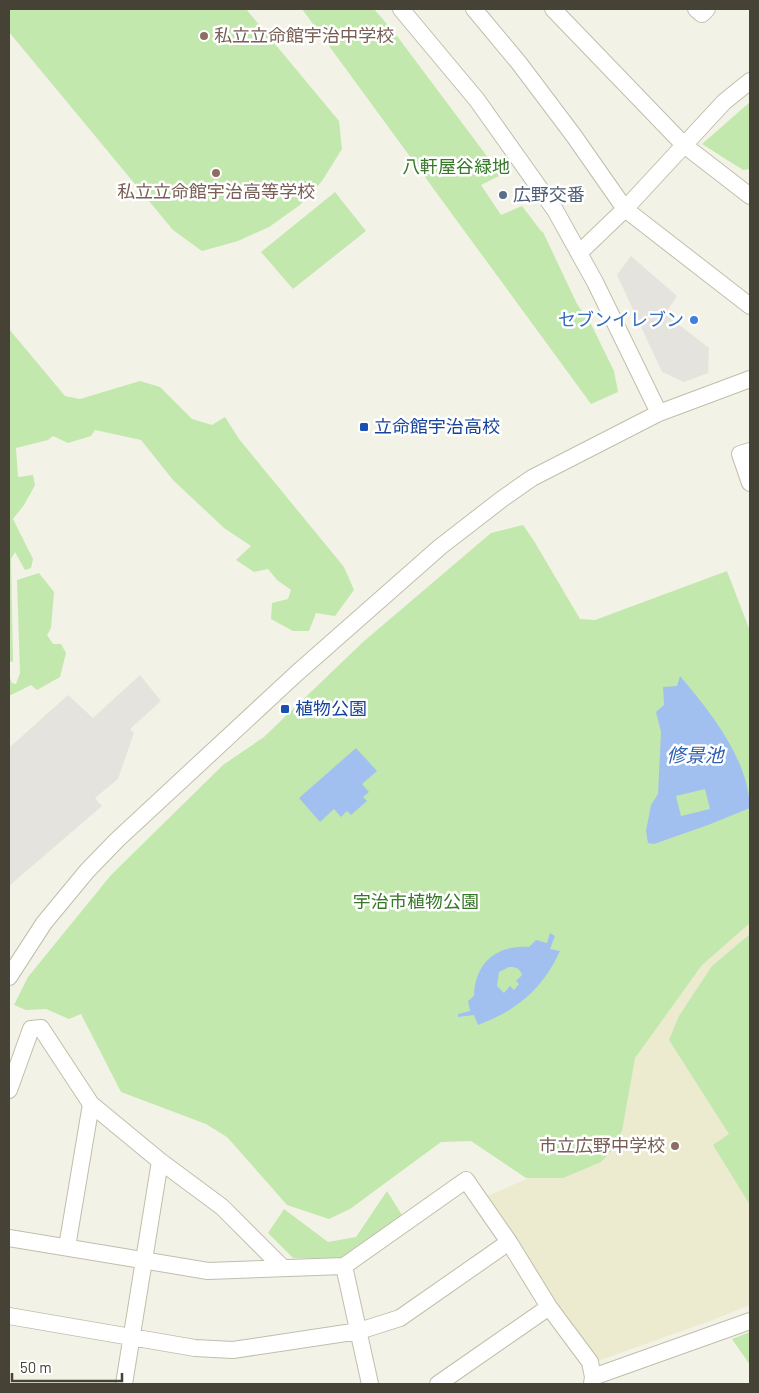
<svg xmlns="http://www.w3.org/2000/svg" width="759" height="1393" font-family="Barlow,'Noto Sans JP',sans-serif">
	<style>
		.education { fill: #eceacf }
		.green { fill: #c2e8ae }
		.parking { fill: #e4e3de }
		.water { fill: #a1c0f0; fill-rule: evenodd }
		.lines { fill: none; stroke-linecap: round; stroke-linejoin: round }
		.minor-casing { stroke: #c1beab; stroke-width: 18 }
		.minor { stroke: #fff; stroke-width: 16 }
		.education-dot { fill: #8d6e63; stroke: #fff; stroke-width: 2 }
		.service-dot { fill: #5c6f8a; stroke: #fff; stroke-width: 2 }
		.shop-dot { fill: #3f7fe0; stroke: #fff; stroke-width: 2 }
		.transit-dot { fill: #1a4fb4; stroke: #fff; stroke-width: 2 }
		.labels { text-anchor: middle; stroke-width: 5; stroke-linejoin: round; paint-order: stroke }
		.education-label { font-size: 18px; fill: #785e54; stroke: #fff; text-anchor: start }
		.park-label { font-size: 18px; fill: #367828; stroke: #fff }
		.service-label { font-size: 18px; fill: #4e5e75; stroke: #fff; text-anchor: start }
		.shop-label { font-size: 18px; fill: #366cbe; stroke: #fff; text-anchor: end }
		.transit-label { font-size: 18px; fill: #164399; stroke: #fff; text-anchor: start }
		.water-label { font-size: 19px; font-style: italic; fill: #2e60b2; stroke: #fff }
	</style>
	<rect width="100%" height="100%" fill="#f3f2e6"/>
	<!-- education -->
	<path class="education" d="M750,914V1305L707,1322L595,1362L487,1196L541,1173L687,976Z"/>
	<!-- green -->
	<path class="green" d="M9,9H246L339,121L342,149L322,181L300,205L269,227L238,241L202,251L173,230L9,32Z
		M302,9H374L394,32L501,175L481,185L501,215L522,206L541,231L543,232L577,304L591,324L614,371L618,392L591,404Z
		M750,102V169L743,170L702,144Z
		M335,192L366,231L293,289L261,252Z
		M9,329L65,396L80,399L140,381L160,387L192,419L212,425L225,417L239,439L344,567L354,590L335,616L316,613L309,631H293L271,619L272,603L288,599L291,590L277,580L268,569L254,572L236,560L251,546L224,528L173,480L141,440L95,430L91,436L68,443L53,436L48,440L16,448L18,477L33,475L35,485L24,505L13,519L33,559L31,568L25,570L15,552L11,559L13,662L9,661Z
		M523,525L534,541L580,619L595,620L727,571L750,631V923L702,965L635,1058L622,1131L615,1147L601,1162L563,1178H526L471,1141L441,1142L350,1209L329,1219L287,1205L227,1137L206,1124L121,1092L81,1014L69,1019L46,1009L26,1010L14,1005L28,977L111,875L223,765L264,737L363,642L491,533Z
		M39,573L54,592L51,628L47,635L53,644H61L66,653L60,677L37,690L31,685L9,696V675L12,683L16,684L20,673L17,580Z
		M750,934V1205L713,1145L729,1134L669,1040L679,1016L712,966Z
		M387,1191L402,1215L351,1252L338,1259L293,1258L268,1233L284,1209L328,1242L356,1237Z
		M750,1332V1365L732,1339Z"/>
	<!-- parking -->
	<path class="parking" d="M631,256L677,296L665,314L709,348L708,373L684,382L662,372L617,275Z
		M140,675L161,701L130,729L134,733L118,779L95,798L102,806L9,886V748L68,695L93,718Z"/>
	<!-- water -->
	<path class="water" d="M680,676C711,713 748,758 750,808L708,825L654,844L648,843L646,831L651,805L658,794L661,732L656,712L664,705L663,687L677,686ZM705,789L710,809L681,816L676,796Z
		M356,748L377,771L362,784L369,792L363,797L367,801L351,815L347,811L341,817L334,809L320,822L299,798Z
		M550,933L555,936L550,949L560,951C542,990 517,1010 478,1025L474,1015L458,1017V1014L470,1011L468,1001L474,996C475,963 496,945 529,947L536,940L547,943ZM509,967C516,967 520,968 522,975L516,981L519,984L514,990L510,986L504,993L497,986L499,972Z"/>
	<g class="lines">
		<!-- minor casing -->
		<g class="minor-casing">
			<path id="minor" d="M401,9L477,100L555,210L595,282L659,413
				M474,9L519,63L574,136L625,209L750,306
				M553,9L684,145L750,196
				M696,9L702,14L707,9
				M579,253L625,209L724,102L750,81
				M750,451L740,454L750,483
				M9,977L44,923L87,871L117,840L297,673L440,547L502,499L532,478L659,413L750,379
				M9,1090L31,1029L41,1028L91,1104L160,1161L222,1207L283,1268
				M9,1238L208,1271L344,1266L466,1180L509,1242L549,1307L590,1362L593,1377L592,1384
				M67,1247L91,1104
				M344,1266L370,1384
				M9,1316L195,1348L233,1350L359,1331L400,1318L509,1242
				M593,1377L750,1321
				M124,1384L160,1161
				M438,1384L549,1307"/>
		</g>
		<!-- minor -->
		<use href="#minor" class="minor"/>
	</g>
	<!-- markers -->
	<g class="education-dot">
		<circle cx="204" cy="36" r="5"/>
		<circle cx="216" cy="173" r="5"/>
		<circle cx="675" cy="1146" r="5"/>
	</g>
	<circle class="service-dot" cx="503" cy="195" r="5"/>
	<circle class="shop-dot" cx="694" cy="320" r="5"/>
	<g class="transit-dot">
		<rect x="359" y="422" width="10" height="10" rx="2.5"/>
		<rect x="280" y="704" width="10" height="10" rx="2.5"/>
	</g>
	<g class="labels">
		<!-- education labels -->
		<g class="education-label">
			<text x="214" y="42">私立立命館宇治中学校</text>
			<text x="216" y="198" text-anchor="middle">私立立命館宇治高等学校</text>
			<text x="665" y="1152" text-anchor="end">市立広野中学校</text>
		</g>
		<!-- park labels -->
		<g class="park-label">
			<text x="456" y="173">八軒屋谷緑地</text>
			<text x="416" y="908">宇治市植物公園</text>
		</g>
		<!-- service labels -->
		<g class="service-label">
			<text x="513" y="201">広野交番</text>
		</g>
		<!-- shop labels -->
		<g class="shop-label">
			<text x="684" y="326">セブンイレブン</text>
		</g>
		<!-- transit labels -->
		<g class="transit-label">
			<text x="374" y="433">立命館宇治高校</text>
			<text x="295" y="715">植物公園</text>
		</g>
		<!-- water labels -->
		<g class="water-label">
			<text x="695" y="762">修景池</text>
		</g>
	</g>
	<!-- border -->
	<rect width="759" height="1393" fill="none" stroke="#464235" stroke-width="20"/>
	<!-- scale -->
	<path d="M12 1373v8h110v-8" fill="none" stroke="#464235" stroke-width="2.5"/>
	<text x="20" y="1373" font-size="15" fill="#464235" stroke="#ffffff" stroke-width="4" paint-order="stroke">50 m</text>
</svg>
